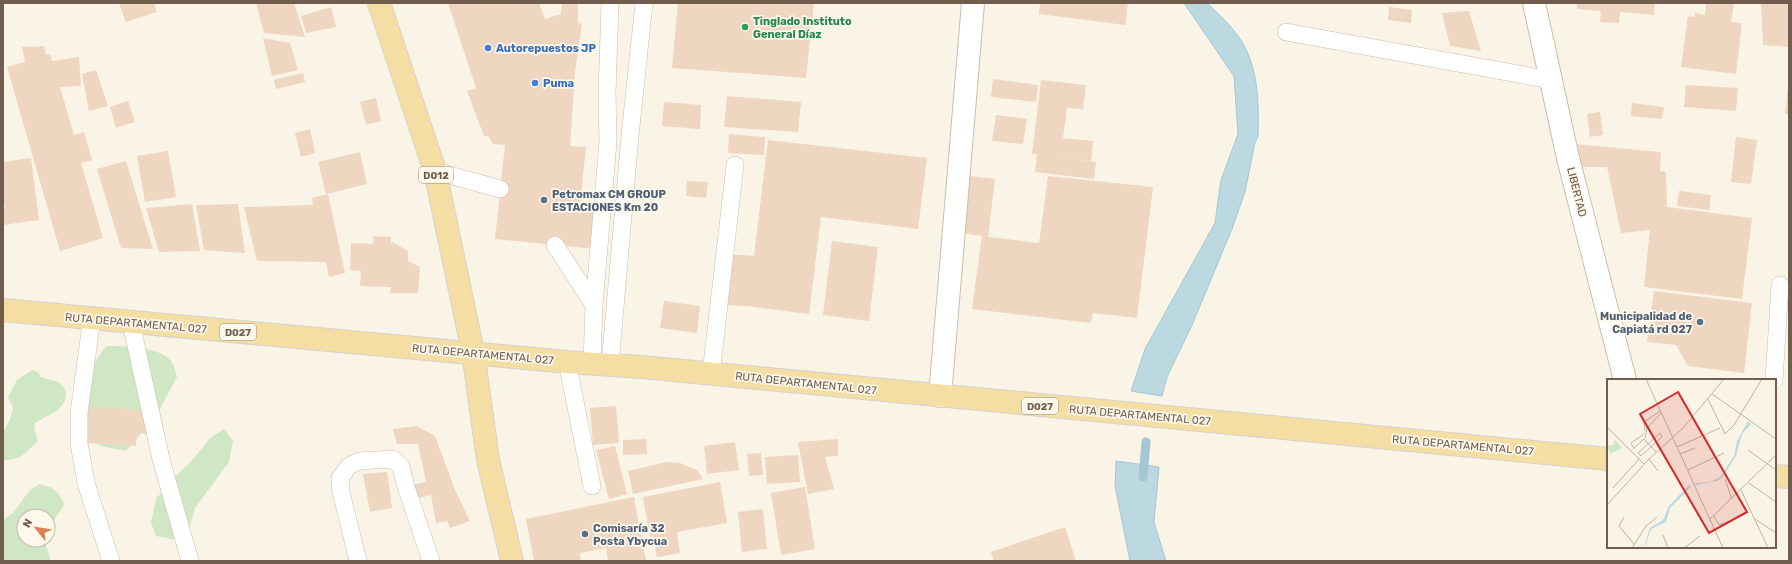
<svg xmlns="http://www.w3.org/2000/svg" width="1792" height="564" font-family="Rubik,sans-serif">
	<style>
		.green { fill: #d0e7c5 }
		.water { fill: #bcd9e2; stroke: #a3c7d3 }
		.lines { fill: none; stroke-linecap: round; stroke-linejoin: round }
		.stream { stroke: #a3c7d3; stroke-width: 9 }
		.building { fill: #eed6c0 }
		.lane-casing { stroke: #cbbdad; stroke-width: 18 }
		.street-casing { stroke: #cbbdad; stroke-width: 24 }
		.primary-casing { stroke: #d7d2cd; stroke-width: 24 }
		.lane { stroke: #fff; stroke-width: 17 }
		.street { stroke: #fff; stroke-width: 22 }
		.primary { stroke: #f4dea4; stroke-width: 22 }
		.leisure-dot { fill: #2e9e5b; stroke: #fdf8ec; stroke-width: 1.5 }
		.shop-dot { fill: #3f7fe0; stroke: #fdf8ec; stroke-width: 1.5 }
		.service-dot { fill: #5c6f8a; stroke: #fdf8ec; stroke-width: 1.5 }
		.labels { text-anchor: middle; stroke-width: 3.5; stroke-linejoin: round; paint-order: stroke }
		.shield { fill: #fdf8ec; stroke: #9b8c7d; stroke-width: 1 }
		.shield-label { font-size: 10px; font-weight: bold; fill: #715d4d }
		.leisure-label { font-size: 11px; font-weight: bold; fill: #27864d; stroke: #fdf8ec; text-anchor: start }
		.shop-label { font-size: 11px; font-weight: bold; fill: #366cbe; stroke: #fdf8ec; text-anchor: start }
		.street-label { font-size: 11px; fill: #715d4d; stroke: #fdf8ec }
		.service-label { font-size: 11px; font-weight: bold; fill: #4e5e75; stroke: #fdf8ec; text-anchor: start }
		.inset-road { fill: none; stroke: #bfb3a4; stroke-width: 1 }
		.view { fill: #d62828; fill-opacity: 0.15; stroke: #d62828; stroke-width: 2 }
		.inset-edge { fill: none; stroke: #715d4d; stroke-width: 2 }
	</style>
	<rect width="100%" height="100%" fill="#faf4e6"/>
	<!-- green -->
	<path class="green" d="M106,346C124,346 160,346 172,362C174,366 176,373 177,377L156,416L126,451L100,446L95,422L82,397L86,375Z
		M32,370L38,372L41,377C48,380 56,380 62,385C64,387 65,390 66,393C66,411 47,415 35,423L34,429L38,441C26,452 22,460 5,460L3,459V432L10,420L13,408L8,397L17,380Z
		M224,429L233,441L229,462L195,508L188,532L176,540L156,536L151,523L156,499L173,478L190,463L210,438Z
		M39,484C54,488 59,490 64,505L48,529V516H24V540H46V546L51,561H3V520L14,512L29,491Z"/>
	<!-- water -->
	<path class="water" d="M1184,3H1207C1216,12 1227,21 1235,32C1259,62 1259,101 1258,137L1255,142L1245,192L1232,229L1192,325L1167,377L1162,396L1131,391L1145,349L1215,223L1221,180L1238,134L1234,76Z
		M1116,461L1159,467L1154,522L1166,561H1130L1115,486Z"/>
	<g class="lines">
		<!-- stream -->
		<path class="stream" d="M1143,477L1146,442"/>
	</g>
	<!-- building -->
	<path class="building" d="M119,3H154L157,12L126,22Z
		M256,3H294L305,37L264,33Z
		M448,3H539L545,19L561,14L562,3H578V23L582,24L575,72L570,146L586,147L580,205L598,206L594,249L495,239L505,145L493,144L488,136H484L467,91L476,88Z
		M678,3H814L806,78L672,68Z
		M1040,3H1128L1125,25L1039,14Z
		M1577,3H1655L1654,15L1620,12L1619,23L1600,22L1601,11L1577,9Z
		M1706,3H1734L1731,22L1742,23L1736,74L1681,67L1688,16L1695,17V13L1705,15Z
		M1761,3H1789V47L1763,45Z
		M331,7L336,27L306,33L301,16Z
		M1389,7L1412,10L1411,23L1388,20Z
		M1469,11L1481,51L1450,46L1442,13Z
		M263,38L290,43L298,70L272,76Z
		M44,46L46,55L50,54L52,61L79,57L81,86L60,87L74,135L84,132L92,160L81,163L103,238L60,251L7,67L25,62L22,47Z
		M96,70L108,106L89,111L82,74Z
		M303,73L305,82L276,89L274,80Z
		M993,79L1038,85L1036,102L991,97Z
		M1041,80L1086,85L1083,109L1067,108L1063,138L1093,141L1091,161L1049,156L1096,162L1094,179L1035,172L1037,154H1032Z
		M1686,85L1738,88L1736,111L1684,107Z
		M1788,87H1789V114H1785Z
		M727,96L801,102L798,132L724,127Z
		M376,98L381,121L366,125L360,102Z
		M128,101L135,122L116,128L110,107Z
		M664,102L701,105L700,129L662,126Z
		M1632,103L1664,107L1662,119L1631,116Z
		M1600,112L1603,135L1590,137L1587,114Z
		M996,115L1027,119L1023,144L992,141Z
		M310,129L315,153L301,157L295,133Z
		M729,134L765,137L764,155L728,153Z
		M1736,137L1757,140L1751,184L1731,182Z
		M768,140L927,158L918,229L821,217L809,314L747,306L722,305L728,254L754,256Z
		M1573,144L1661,152L1660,171L1666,172L1667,207L1752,218L1742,299L1644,287L1650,230L1621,233L1607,167H1581Z
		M168,151L176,197L145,202L137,156Z
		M360,152L367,184L326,194L318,162Z
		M31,158L39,220L3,225V208H5L3,192V162Z
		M126,161L153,249L121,248L97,169Z
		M970,176L995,179L988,237L963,233Z
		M1048,176L1153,187L1137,318L1093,313L1091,323L972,309L982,236L1039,243Z
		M687,181L708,182L706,198L686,196Z
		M1679,191L1711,195L1709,210L1677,206Z
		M328,194L345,273L329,277L326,262L257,261L244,207L313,205L312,198Z
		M192,204L200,251L159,252L146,208Z
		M238,204L245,253L204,250L196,205Z
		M373,236L391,237V244L392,242L408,251V261L420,267L418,293H390L391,287L360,286L361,271L350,270L351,243L373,244Z
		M832,241L878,247L869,321L823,315Z
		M1654,291L1752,303L1744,373L1688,366L1676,345L1647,342Z
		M664,301L700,306L697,333L660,328Z
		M616,406L619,443L593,445L590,408Z
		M85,407L142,410L141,417L148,418V434L137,433L136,446L83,443Z
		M417,426L435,436L455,490L470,521L450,528L447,521L436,523L431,495L414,499L410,485L426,482L418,444H397L393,429Z
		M646,439L647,454L623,455V440Z
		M838,439V456L825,457L834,489L808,494L798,442Z
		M735,442L739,470L707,474L704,446Z
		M615,446L627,494L609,499L596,450Z
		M761,453L763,475L749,476L747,454Z
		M798,455L800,482L767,484L765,457Z
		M667,462L680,463L697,470L703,479L633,494L628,471Z
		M387,472L392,508L370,512L363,474Z
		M720,482L727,523L677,532L680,553L657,557L653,536L650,537L643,497Z
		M805,487L815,549L781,555L771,493Z
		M634,497L646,561H608L606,548L580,553L581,561H534L526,519Z
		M763,509L767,549L742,552L738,512Z
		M1065,527L1076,561H994L991,552Z"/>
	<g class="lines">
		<!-- lane casing -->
		<g class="lane-casing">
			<path id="lane" d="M1286,32L1551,80
				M435,171L500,189
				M555,245L594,305
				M92,318L79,413V443L86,483L111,561
				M131,323L161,459L190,561
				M567,362L592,486
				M592,364L594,305L608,142L607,93L610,3
				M610,365L630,136L644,3
				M711,374L735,165
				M1774,380L1780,285
				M358,561L341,492L340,478L349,466L359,461L393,459L401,467L406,487L431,561"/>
		</g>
		<!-- street casing -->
		<g class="street-casing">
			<path id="street" d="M1534,3L1568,158L1625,380
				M940,396L973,3"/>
		</g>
		<!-- primary casing -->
		<g class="primary-casing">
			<path id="primary" d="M379,3L435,171L473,352L488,460L512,561
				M3,310L567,362L642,367L1608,459
				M1775,476L1789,477"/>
		</g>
		<!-- lane -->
		<use href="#lane" class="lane"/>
		<!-- street -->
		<use href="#street" class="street"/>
		<!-- primary -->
		<use href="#primary" class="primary"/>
	</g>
	<!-- markers -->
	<circle class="leisure-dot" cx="745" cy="27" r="4"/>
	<g class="shop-dot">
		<circle cx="488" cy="48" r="4"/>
		<circle cx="535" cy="83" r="4"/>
	</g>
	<g class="service-dot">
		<circle cx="544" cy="200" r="4"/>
		<circle cx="1700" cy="322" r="4"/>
		<circle cx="585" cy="534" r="4"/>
	</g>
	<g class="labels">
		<!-- shield labels -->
		<g class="shield">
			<rect x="419" y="167" width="34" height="16" rx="3"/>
			<rect x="220" y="324" width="36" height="16" rx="3"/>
			<rect x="1022" y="398" width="36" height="16" rx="3"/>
		</g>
		<g class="shield-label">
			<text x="436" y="179">D012</text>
			<text x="238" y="336">D027</text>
			<text x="1040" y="410">D027</text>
		</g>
		<!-- leisure labels -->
		<g class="leisure-label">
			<text x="753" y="25">Tinglado Instituto<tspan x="753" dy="13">General Díaz</tspan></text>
		</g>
		<!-- shop labels -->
		<g class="shop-label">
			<text x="496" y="52">Autorepuestos JP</text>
			<text x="543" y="87">Puma</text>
		</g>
		<!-- street labels -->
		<g class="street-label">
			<text transform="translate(1577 192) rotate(76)" y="4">LIBERTAD</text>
			<text transform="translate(136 323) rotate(5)" y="4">RUTA DEPARTAMENTAL 027</text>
			<text transform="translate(483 354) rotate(5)" y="4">RUTA DEPARTAMENTAL 027</text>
			<text transform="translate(806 383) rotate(6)" y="4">RUTA DEPARTAMENTAL 027</text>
			<text transform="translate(1140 415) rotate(5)" y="4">RUTA DEPARTAMENTAL 027</text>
			<text transform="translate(1463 445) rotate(5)" y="4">RUTA DEPARTAMENTAL 027</text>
		</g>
		<!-- service labels -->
		<g class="service-label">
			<text x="552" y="198">Petromax CM GROUP<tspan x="552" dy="13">ESTACIONES Km 20</tspan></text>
			<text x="1692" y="320" text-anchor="end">Municipalidad de<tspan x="1692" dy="13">Capiatá rd 027</tspan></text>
			<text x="593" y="532">Comisaría 32<tspan x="593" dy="13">Posta Ybycua</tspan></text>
		</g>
	</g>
	<!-- overview -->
	<g transform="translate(1607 379)">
		<rect width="169" height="169" fill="#faf4e6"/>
		<path d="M8,60L15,69L3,75L0,67L6,66Z" fill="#d0e7c5"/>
		<path d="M141,42L144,45L135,55L129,77L115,99L110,102L89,106L88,104L103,103L113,98L127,77L130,62ZM83,105L84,108L63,129L59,143L44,150L39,165L29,169L38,165L43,149L56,141L62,127Z" fill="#bcd9e2"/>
		<path class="inset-road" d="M39,0L116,169M105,15L169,60M101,20L118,55L127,46L155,0M0,48L37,85M38,52L37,43L53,32M53,54L55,58L34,77L31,74ZM38,59L40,49L54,34M70,68L113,49M27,69L37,60L49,73M27,70L24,64L37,55M141,71L169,91M73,75L88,69M42,80L51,92M81,91L117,74M118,100L125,120M142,104L169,123M6,109L32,80M134,111L161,169M0,126L42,80L76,49L117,0M107,137L112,146L120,143M17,138L12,147L27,165M103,140L169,76M148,140L169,154M56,156L61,169M25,169L39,147L50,138M77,169L93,157"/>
		<path class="view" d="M71,13L140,133L102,154L33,35Z"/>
		<rect width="169" height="169" class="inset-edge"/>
	</g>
	<!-- border -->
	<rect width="1792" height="564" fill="none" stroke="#715d4d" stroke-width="8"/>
	<!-- north arrow -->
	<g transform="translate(36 528) rotate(300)"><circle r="19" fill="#fdf8ec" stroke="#c5baac"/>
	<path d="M0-3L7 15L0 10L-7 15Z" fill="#da8055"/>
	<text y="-6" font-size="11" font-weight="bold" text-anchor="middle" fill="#715d4d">N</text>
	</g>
</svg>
